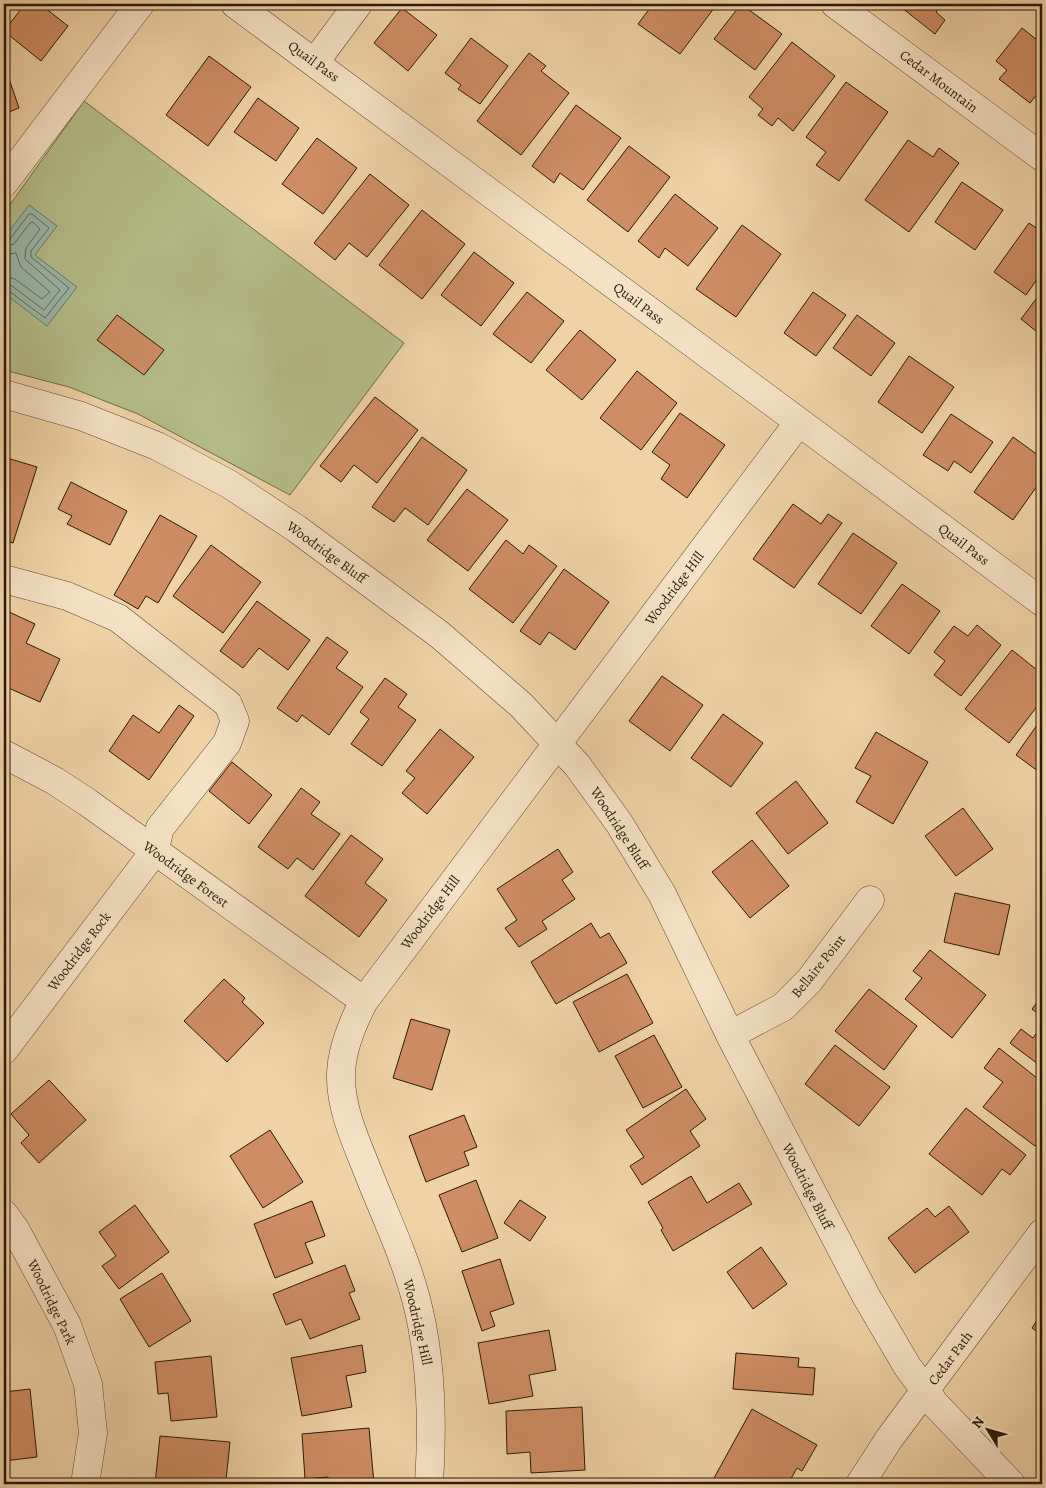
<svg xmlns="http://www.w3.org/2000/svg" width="1046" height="1488" font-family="Alegreya,serif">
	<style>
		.green { fill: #b5bd8a; stroke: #706b49 }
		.water { fill: #9ab8a8; stroke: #6d7868 }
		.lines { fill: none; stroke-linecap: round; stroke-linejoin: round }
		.shore { stroke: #626858; stroke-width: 1 }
		.building { fill: #cf8d65; stroke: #2a1908 }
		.minor-casing { stroke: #5b4830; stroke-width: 29 }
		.minor { stroke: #f5e2c6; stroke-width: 28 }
		.labels { text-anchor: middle; stroke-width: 4; stroke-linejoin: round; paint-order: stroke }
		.street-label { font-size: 14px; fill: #2a1908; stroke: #f5e2c6 }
	</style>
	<rect width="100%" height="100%" fill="#efd3a7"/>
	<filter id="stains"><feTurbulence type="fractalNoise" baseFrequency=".004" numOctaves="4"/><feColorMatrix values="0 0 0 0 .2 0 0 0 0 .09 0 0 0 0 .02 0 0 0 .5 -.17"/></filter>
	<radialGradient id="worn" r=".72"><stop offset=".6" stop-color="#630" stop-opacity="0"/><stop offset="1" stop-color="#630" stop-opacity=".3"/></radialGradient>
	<!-- green -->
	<path class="green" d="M84,101L404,343L290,495L138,414L69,387L4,370V213Z"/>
	<!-- water -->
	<path class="water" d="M29,205L57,226L35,255L77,287L47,326L4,293V238Z"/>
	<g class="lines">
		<!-- shore -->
		<path class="shore" d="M4,241L10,239L29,214H32L49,228L31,251V257L69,288L45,318L9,291L4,290
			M4,247L14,244L30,223L33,222L40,229L26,248L25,259L60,290L44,310L12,286L4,284
			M4,255L16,253L21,267L50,292L42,299L15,279L4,276"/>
	</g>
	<!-- building -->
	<path class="building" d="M25,4H40L68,26L41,61L4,31Z
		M84,4H94L90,9Z
		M653,4H717L680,54L638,24Z
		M741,4L782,34L755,70L714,39Z
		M897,4H942L936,12L945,20L935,34Z
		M402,8L437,35L408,71L374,43Z
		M1022,28L1042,44V88L1030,103L999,79L1007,70L996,61Z
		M471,38L508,66L480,104L458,89L461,85L445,73Z
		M792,42L835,76L793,131L778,118L772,126L758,115L763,109L749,97Z
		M529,53L546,66L541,71L569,93L521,155L477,121Z
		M209,56L251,87L208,146L166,115Z
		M4,64L19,108L4,114Z
		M846,82L888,112L839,181L816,165L826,152L806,137Z
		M258,98L299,128L276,161L234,132Z
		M576,105L621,138L583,190L560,173L554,183L532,166Z
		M317,138L357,168L323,214L282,184Z
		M908,140L933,157L939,148L959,163L909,232L865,200Z
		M629,146L670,177L628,232L587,200Z
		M370,174L409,205L367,257L349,243L335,260L314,243Z
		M962,182L1003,210L975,250L935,222Z
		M675,194L718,228L688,266L665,248L659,258L638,241Z
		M422,210L465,244L422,299L379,265Z
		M1029,223L1042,232V272L1026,295L994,272Z
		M742,225L781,254L736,317L696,289Z
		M474,252L514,283L481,326L441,295Z
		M1042,291V336L1021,319Z
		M527,292L564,321L531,363L493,334Z
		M813,292L846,315L816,356L784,333Z
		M117,315L164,350L144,375L97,340Z
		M857,315L895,343L871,376L833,348Z
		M580,330L616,360L582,400L546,370Z
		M909,356L954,387L922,433L878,402Z
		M637,371L677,403L641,450L600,418Z
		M375,397L418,430L377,483L354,465L341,482L320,466Z
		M680,413L725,445L687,498L661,479L670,465L652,452Z
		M951,414L993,442L971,473L954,461L948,471L923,455Z
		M422,437L467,470L428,525L405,508L394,522L372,507Z
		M1013,437L1042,458V479L1013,520L974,492Z
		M4,457L37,467L13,543L4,540Z
		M71,482L127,511L110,545L67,524L72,516L58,509Z
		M467,489L508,520L468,571L427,540Z
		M793,504L821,524L828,514L842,523L794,588L753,559Z
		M160,515L197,536L158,603L146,596L138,609L114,595Z
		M853,533L897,563L861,614L818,584Z
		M506,540L523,554L529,545L557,566L513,623L469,589Z
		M211,545L261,582L223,633L173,596Z
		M564,569L609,602L575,650L549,632L540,645L520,631Z
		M902,584L940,611L909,654L871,626Z
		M257,601L310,640L288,670L259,648L243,668L220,651Z
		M7,611L35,624L26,643L60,659L40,702L4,686V618Z
		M977,625L1001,645L961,696L934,675L945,661L934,652L954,626L968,636Z
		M327,637L348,652L336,668L363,687L329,735L302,715L297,722L277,708Z
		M1012,650L1042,674V700L1009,743L965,709Z
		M662,676L703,705L670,751L629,721Z
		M385,678L407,694L398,707L416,720L382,766L351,744L369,719L360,712Z
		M179,705L194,716L149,780L109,751L133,715L159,733Z
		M723,714L763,743L731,787L691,758Z
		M1042,718V774L1016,755Z
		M440,729L474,757L427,814L402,793L415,778L406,771Z
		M876,732L928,762L893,824L856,802L871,776L855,768Z
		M232,762L272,795L249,824L209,791Z
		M796,781L828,823L788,854L756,813Z
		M301,788L320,802L311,814L340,834L313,870L297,858L288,869L258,847Z
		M963,808L993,849L956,876L925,836Z
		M351,835L383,859L365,883L387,900L359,937L305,896Z
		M752,840L789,886L750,918L712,872Z
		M558,849L573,872L562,880L575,899L542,921L547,929L519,947L505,928L517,920L497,889Z
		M955,893L1010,905L999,955L944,942Z
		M591,923L600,938L609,933L627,963L556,1004L531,962Z
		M930,950L986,995L952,1038L905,999L922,978L913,971Z
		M627,974L653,1023L599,1052L573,1002Z
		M224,979L245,998L242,1002L264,1023L227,1062L184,1021Z
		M869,989L917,1026L884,1070L835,1031Z
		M1042,996V1017L1032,1009Z
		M411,1019L450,1030L432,1090L393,1078Z
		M1042,1025V1067L1010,1043L1021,1029L1033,1038Z
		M654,1035L682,1087L643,1108L615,1056Z
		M835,1045L890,1087L859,1126L805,1084Z
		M999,1048L1042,1082V1138L1035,1146L983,1107L1003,1082L984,1068Z
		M49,1080L86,1120L39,1163L21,1143L29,1135L11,1114Z
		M686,1089L706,1119L690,1131L700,1146L642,1185L630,1166L644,1157L626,1130Z
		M966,1108L1026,1155L1010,1175L1002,1169L982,1195L929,1154Z
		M464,1115L477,1147L464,1152L469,1165L426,1182L409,1136Z
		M270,1130L303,1182L263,1208L230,1156Z
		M691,1176L707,1203L739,1183L752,1204L673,1251L661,1230L663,1228L648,1202Z
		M476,1180L498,1238L462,1252L439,1195Z
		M520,1200L546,1217L530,1241L504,1223Z
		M312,1201L325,1236L305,1243L313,1263L275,1278L254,1224Z
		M135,1205L169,1252L119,1289L102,1266L116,1256L99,1232Z
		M949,1206L969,1232L915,1273L888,1238L927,1208L935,1217Z
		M761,1247L787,1284L753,1309L727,1272Z
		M500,1259L514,1304L490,1312L495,1326L482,1331L462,1271Z
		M345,1265L355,1291L349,1293L360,1319L310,1339L301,1319L286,1325L273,1294Z
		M162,1273L191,1321L149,1347L120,1299Z
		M1042,1312V1335L1032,1328Z
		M549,1330L556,1370L529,1375L533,1396L489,1404L478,1343Z
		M362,1345L366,1372L346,1376L352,1407L302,1416L291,1358Z
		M736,1353L799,1358L798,1367L815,1368L813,1395L733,1389Z
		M211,1356L217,1417L171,1421L168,1393L158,1394L155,1362Z
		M30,1389L37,1457L4,1461V1392Z
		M582,1407L585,1470L531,1473L530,1452L507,1454L506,1411Z
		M752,1409L817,1445L802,1471L797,1468L788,1484H725L714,1478Z
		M369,1428L374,1484H329L328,1477L305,1479L302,1434Z
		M160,1436L230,1442L226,1480L215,1479L214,1484H155Z"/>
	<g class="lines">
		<!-- minor casing -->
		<g class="minor-casing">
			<path id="minor" d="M235,4L1042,602
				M835,4L1042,157
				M315,62L358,4
				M4,183L140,4
				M4,394L81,416L157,446L229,484L297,529L440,635L521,705L577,765L619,823L662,894L730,1035L866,1296L907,1366L935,1404L1011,1484
				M4,579L67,596L118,618L228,704L235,721L227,743L160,828L154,852L4,1050
				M4,754L55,781L87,802L364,1001
				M730,1035L783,1007L809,981L870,900
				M4,1214L15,1229L67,1325L88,1384L93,1433L85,1484
				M429,1484C433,1422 432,1359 416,1299C404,1254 383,1211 366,1167C354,1137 340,1106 341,1073C342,1047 353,1022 364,1001L799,422
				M860,1484L889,1439L1042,1233"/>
		</g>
		<!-- minor -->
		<use href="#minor" class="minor"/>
	</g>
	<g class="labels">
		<!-- street labels -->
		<g class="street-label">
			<text transform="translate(314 61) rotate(36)" y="5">Quail Pass</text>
			<text transform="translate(939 81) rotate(37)" y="5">Cedar Mountain</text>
			<text transform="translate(639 303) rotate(37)" y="5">Quail Pass</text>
			<text transform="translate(964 544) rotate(37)" y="5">Quail Pass</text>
			<text transform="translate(327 552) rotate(36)" y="5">Woodridge Bluff</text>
			<text transform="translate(674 588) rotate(-53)" y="5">Woodridge Hill</text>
			<text transform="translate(620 828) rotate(57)" y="5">Woodridge Bluff</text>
			<text transform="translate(186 874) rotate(36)" y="5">Woodridge Forest</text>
			<text transform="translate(430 912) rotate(-53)" y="5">Woodridge Hill</text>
			<text transform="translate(79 951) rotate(-53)" y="5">Woodridge Rock</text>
			<text transform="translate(818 966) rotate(-51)" y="5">Bellaire Point</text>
			<text transform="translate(808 1186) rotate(63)" y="5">Woodridge Bluff</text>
			<text transform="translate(52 1302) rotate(64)" y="5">Woodridge Park</text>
			<text transform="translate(418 1322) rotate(77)" y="5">Woodridge Hill</text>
			<text transform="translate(950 1358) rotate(-53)" y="5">Cedar Path</text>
		</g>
	</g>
	<!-- margin -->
	<rect width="1046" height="1488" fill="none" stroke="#efd3a7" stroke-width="20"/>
	<rect x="5" y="5" width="1036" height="1478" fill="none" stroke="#2a1908" stroke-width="2.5"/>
	<rect x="10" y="10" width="1026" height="1468" fill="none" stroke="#2a1908"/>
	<!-- north arrow -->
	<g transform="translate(988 1430) rotate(307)" stroke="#f5e2c6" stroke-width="4" paint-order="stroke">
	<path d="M0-4L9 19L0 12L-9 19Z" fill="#2a1908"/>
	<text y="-8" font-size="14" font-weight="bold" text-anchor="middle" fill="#2a1908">N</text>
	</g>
	<rect width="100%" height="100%" filter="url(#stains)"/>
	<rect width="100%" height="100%" fill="url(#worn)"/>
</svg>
